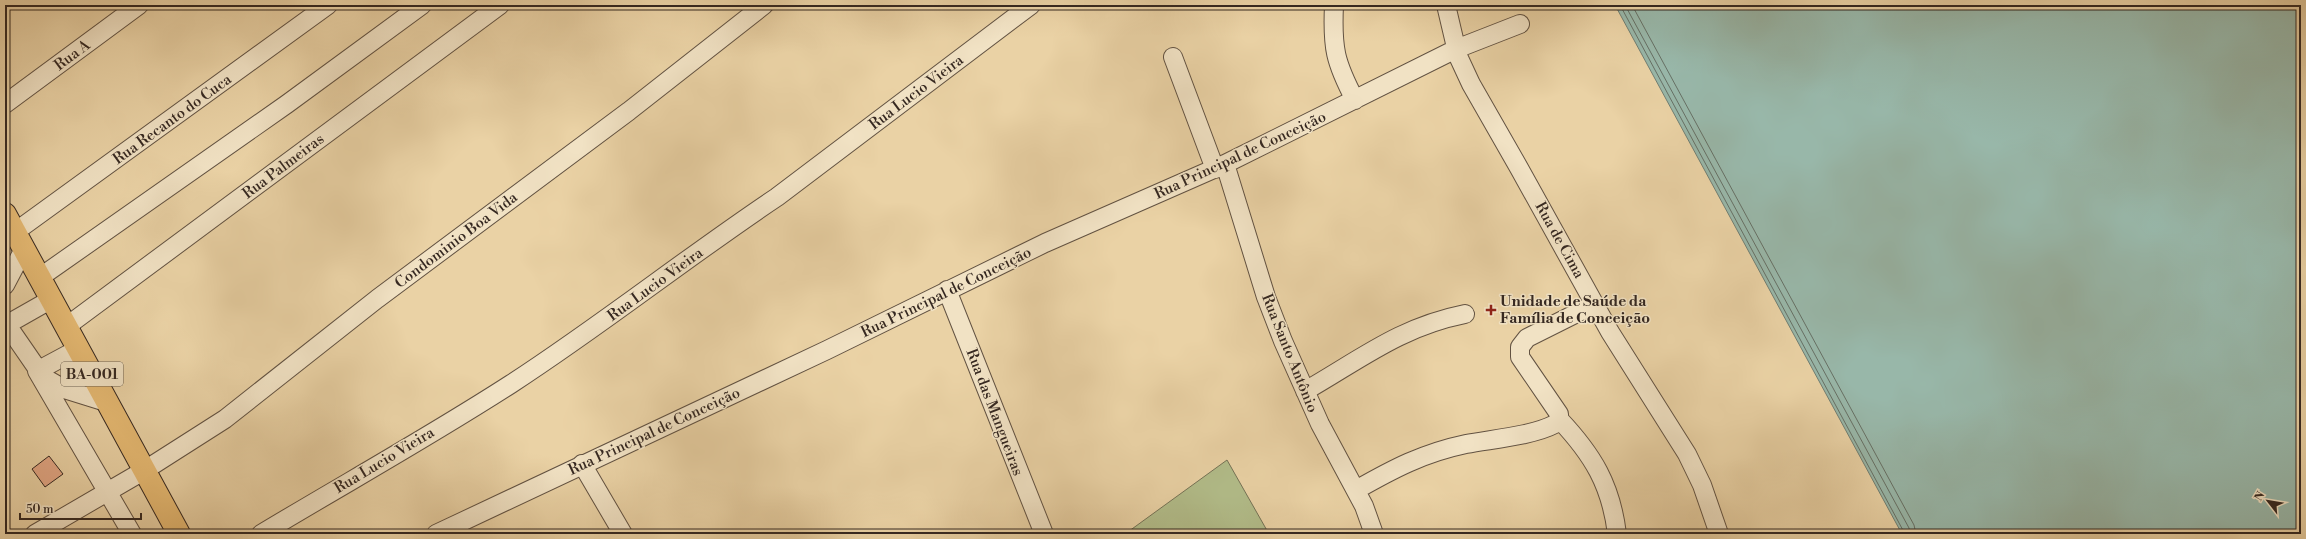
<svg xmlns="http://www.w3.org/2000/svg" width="2306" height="539" font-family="'Libre Bodoni',serif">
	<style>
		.green { fill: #b2bd8a; stroke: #747256 }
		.water { fill: #98b7a9; stroke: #707e73 }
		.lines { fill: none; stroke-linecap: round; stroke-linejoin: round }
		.shore { stroke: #667065; stroke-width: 1 }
		.building { fill: #e2a785; stroke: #352821 }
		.minor-casing { stroke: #625242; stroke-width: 20 }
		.major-casing { stroke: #352821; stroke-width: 24 }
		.minor { stroke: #f1e2c4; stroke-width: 18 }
		.major { stroke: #e5b972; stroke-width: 22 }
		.poi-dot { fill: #8f2418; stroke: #f1e2c4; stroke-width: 1.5 }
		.labels { text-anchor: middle; stroke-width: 3; stroke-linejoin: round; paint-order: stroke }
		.shield { fill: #f1e2c4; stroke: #6d6052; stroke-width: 1 }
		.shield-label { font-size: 14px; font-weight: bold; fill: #352821 }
		.street-label { font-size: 15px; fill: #352821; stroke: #f1e2c4 }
		.poi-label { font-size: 15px; font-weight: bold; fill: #352821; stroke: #f1e2c4; text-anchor: start }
	</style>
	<rect width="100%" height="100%" fill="#ead2a5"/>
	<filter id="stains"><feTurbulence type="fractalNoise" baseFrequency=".005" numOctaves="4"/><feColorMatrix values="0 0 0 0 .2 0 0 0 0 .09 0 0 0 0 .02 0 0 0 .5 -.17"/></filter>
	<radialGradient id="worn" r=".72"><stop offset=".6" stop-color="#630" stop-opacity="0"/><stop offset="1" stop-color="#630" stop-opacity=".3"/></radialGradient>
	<!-- green -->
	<path class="green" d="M1227,460L1269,534H1125Z"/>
	<!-- water -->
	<path class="water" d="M1615,5H2301V534H1902Z"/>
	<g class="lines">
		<!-- shore -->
		<path class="shore" d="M1620,5L1905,534
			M1625,5L1909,528L1910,534
			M1632,5L1914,525L1916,534"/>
	</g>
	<!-- building -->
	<path class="building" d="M49,456L63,474L45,487L32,469Z"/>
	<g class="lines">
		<!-- minor casing -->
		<g class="minor-casing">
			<path id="minor" d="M1334,5C1332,48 1335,62 1355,100
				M1446,5L1458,56L1471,84L1519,168L1610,332L1687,454L1702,485L1719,534
				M1173,57L1215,169
				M5,104L139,5
				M1225,164L1266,297L1283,341L1320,424L1364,506L1374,534
				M15,232L328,5
				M39,278L287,104L422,5
				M5,285L24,249
				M947,290L1044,534
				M5,322L43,377L64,389L109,403
				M6,325L50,300
				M67,326L500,5
				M78,349L37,371L132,534
				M1305,391C1361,359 1400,327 1465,314
				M1559,419C1593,455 1611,485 1617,534
				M582,464L623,534
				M1356,490C1393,469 1423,453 1466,444C1492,439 1532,436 1555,424L1559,419V414L1520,357V347L1527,338L1595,304
				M35,534L145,470L225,419L377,299L629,111L764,5
				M261,534C344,484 429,437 511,384C602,325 687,257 777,197L1031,5
				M436,534L827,350L1045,243L1225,164L1456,49L1520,24"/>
		</g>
		<!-- major casing -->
		<g class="major-casing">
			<path id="major" d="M5,214L179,534"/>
		</g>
		<!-- minor -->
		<use href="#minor" class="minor"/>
		<!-- major -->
		<use href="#major" class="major"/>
	</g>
	<!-- markers -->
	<path class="poi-dot" d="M1489 304h4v4h4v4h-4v4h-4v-4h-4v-4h4z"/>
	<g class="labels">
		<!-- shield labels -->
		<rect class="shield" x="61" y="362" width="62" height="24" rx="3"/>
		<g class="shield-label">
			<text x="92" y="379">BA-001</text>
		</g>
		<!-- street labels -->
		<g class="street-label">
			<text transform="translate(72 55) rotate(-37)" y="5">Rua A</text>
			<text transform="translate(916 92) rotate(-37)" y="5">Rua Lucio Vieira</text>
			<text transform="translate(172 119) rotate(-36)" y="5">Rua Recanto do Cuca</text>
			<text transform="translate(1240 155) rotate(-25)" y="5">Rua Principal de Conceição</text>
			<text transform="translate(283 166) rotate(-37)" y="5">Rua Palmeiras</text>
			<text transform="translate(456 240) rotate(-37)" y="5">Condominio Boa Vida</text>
			<text transform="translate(1560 240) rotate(61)" y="5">Rua de Cima</text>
			<text transform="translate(655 284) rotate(-36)" y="5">Rua Lucio Vieira</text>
			<text transform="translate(946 292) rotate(-26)" y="5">Rua Principal de Conceição</text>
			<text transform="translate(1290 353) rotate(68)" y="5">Rua Santo Antônio</text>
			<text transform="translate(995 412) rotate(69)" y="5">Rua das Mangueiras</text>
			<text transform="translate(654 431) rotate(-25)" y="5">Rua Principal de Conceição</text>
			<text transform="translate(384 460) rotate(-31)" y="5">Rua Lucio Vieira</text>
		</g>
		<!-- poi labels -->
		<g class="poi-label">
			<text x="1500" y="306">Unidade de Saúde da<tspan x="1500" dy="17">Família de Conceição</tspan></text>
		</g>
	</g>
	<!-- margin -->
	<rect width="2306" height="539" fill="none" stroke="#ead2a5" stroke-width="20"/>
	<rect x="6" y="6" width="2294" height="527" fill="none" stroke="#352821" stroke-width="2"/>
	<rect x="10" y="10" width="2286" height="519" fill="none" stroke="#352821"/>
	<!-- north arrow -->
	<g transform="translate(2268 501) rotate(301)" stroke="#f1e2c4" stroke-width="3" paint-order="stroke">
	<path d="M0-3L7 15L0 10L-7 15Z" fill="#352821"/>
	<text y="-6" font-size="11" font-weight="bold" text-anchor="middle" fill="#352821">N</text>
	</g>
	<!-- scale -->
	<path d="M20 513v6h121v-6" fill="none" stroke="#352821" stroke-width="2"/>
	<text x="26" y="513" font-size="12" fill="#352821" stroke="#f1e2c4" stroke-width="3" paint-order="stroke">50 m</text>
	<rect width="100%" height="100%" filter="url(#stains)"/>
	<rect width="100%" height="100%" fill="url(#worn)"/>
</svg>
